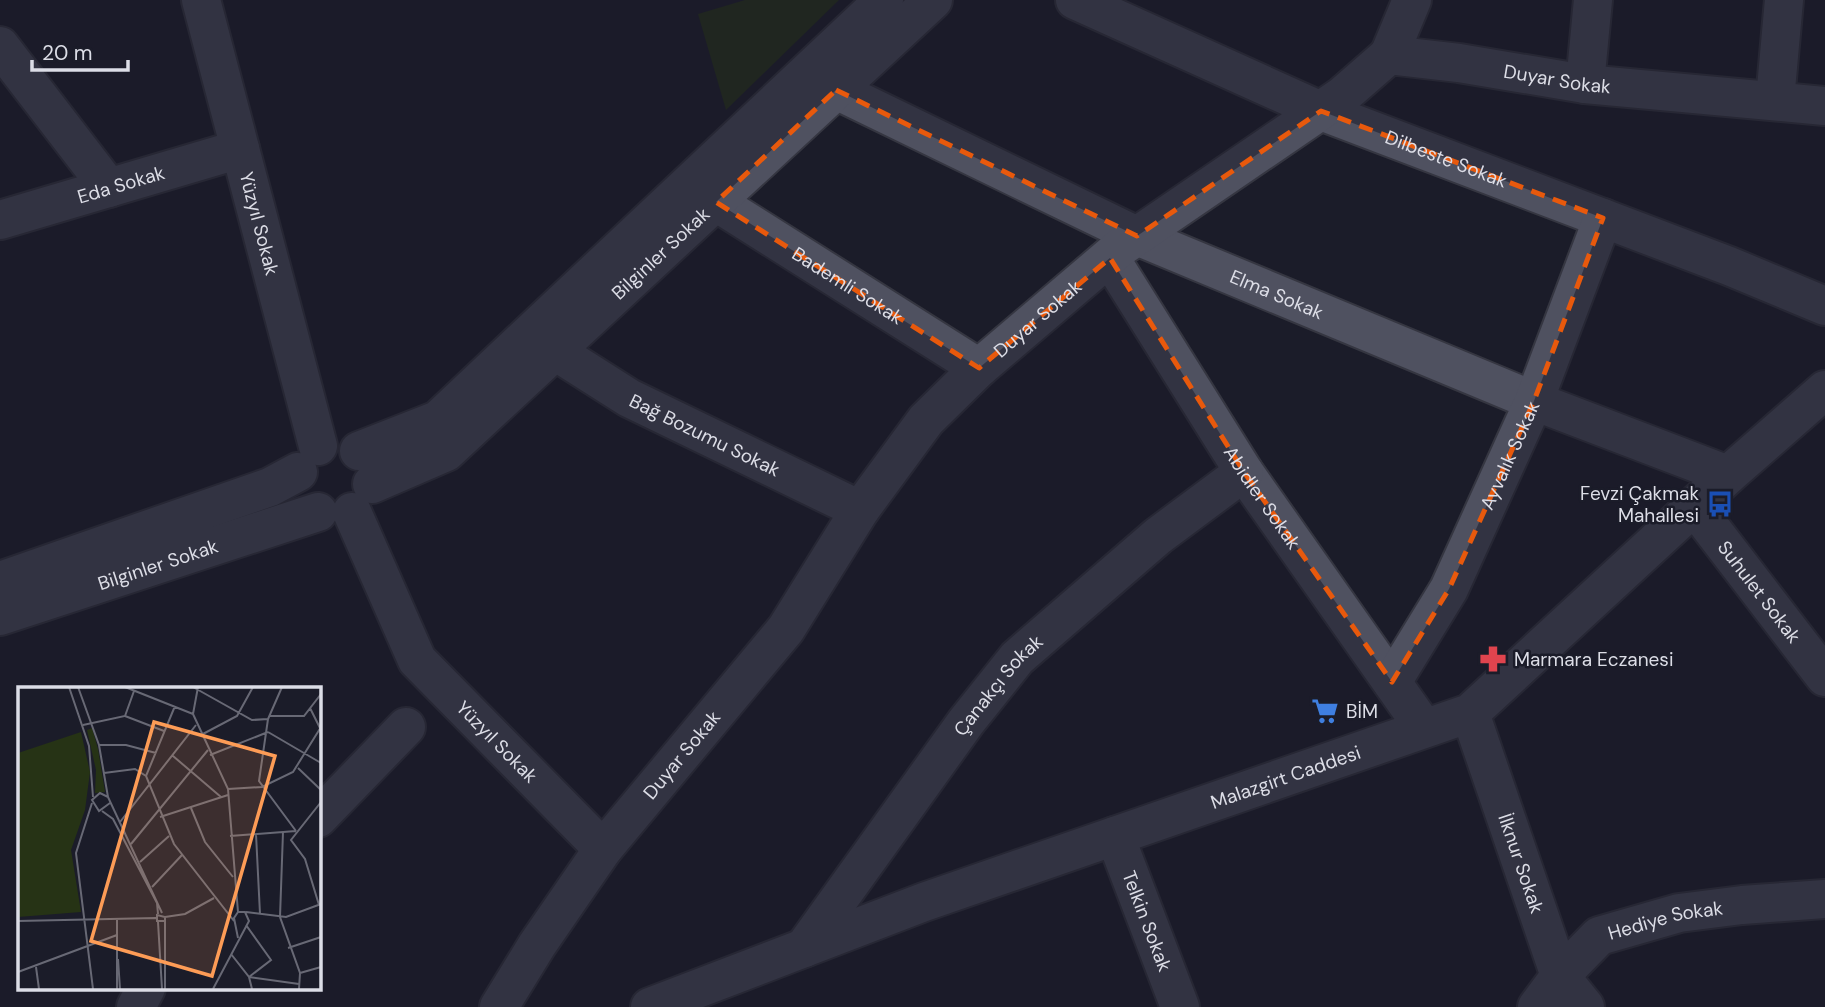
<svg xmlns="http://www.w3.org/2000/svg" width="1825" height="1007" font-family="'DM Sans',sans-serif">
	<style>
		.green { fill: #263315 }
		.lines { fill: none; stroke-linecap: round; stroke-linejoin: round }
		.minor-casing { stroke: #353641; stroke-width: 42 }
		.minor { stroke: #4f5160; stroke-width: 38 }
		.marked { fill: none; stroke: #e8590c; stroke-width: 5; stroke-dasharray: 14 9; stroke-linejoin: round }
		.labels { text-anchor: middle; stroke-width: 5; stroke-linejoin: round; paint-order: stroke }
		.street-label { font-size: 19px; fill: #dcdde6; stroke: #1b1c29 }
		.poi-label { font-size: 19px; fill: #dcdde6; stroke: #1b1c29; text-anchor: start }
		.inset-road { fill: none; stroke: #686975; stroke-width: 2 }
		.view { fill: #fd9c56; fill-opacity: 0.15; stroke: #fd9c56; stroke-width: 3.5 }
		.inset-edge { fill: none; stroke: #dcdde6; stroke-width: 3.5 }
	</style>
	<rect width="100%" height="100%" fill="#1b1c29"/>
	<!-- green -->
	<path class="green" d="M745,0H839L726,110L698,14Z"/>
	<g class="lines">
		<!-- minor casing -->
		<g class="minor-casing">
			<g id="minor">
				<path id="s1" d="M201,0L318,446"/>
				<path id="s2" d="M1075,0L1321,111L1729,266L1825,306"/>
				<path d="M0,46L109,188"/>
				<path d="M1389,55L1412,0"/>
				<path d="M1585,84L1593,0"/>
				<path id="s3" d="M836,90L1137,236L1534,401L1728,475"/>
				<path d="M1775,100L1784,0"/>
				<path id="s4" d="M716,202L979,368"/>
				<path id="s5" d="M0,220L240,149"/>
				<path id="s6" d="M1110,258L1244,472L1424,728"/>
				<path id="s7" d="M555,351L629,398L860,510"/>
				<path d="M359,451L438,420L884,0"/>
				<path id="s8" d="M372,484L446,452L933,0"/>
				<path id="s9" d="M1694,506L1825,677"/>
				<path id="s10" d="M352,512L417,660L603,849"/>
				<path d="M0,581L270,487L298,472"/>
				<path id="s11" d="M0,616L318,512"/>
				<path id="s12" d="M1392,682L1449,589L1534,401L1603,218"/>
				<path id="s13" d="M1470,713L1560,976L1585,1007"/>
				<path d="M318,818L406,727"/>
				<path id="s14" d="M1115,836L1180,1007"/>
				<path id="s15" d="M804,948L966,722L1017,658L1158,536L1244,472"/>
				<path d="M136,1007L146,988"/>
				<path id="s16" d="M499,1007L537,945L603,849L786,629L860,510L926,420L979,368L1121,247L1342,96L1389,55L1459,63L1585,84L1825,106"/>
				<path id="s17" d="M650,1007L924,902L1470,713L1728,475L1825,390"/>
				<path id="s18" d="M1537,1007L1560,976L1599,936L1679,913L1742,905L1825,899"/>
			</g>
		</g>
		<!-- minor -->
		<use href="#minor" class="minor"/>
	</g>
	<!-- marked area -->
	<path d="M0 0H1825V1007H0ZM836,90L1137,236L1321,111L1603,218L1534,401L1449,589L1392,682L1244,472L1110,258L979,368L716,202Z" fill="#1b1c29" fill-opacity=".55" fill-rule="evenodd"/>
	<path class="marked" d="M836,90L1137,236L1321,111L1603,218L1534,401L1449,589L1392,682L1244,472L1110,258L979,368L716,202Z"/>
	<!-- icons -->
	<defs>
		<g id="bus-bare" transform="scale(2.1)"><path d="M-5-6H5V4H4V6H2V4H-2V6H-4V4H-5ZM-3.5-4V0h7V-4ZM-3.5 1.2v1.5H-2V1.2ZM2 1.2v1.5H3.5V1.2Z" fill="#1a4fb4" stroke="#1b1c29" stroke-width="2.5" paint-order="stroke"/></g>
		<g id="pharmacy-bare" transform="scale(2.1)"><path d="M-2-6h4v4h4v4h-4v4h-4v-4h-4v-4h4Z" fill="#e0444e" stroke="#1b1c29" stroke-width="2.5" paint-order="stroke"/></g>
		<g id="supermarket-bare" transform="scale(2.1)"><path d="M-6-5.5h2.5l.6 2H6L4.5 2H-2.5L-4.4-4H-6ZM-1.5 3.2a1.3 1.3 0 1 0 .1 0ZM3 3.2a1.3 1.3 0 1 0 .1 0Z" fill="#3f7fe0" stroke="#1b1c29" stroke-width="2.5" paint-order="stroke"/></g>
	</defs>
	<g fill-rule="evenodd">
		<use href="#bus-bare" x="1720" y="504"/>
		<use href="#pharmacy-bare" x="1493" y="659"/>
		<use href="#supermarket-bare" x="1325" y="711"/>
	</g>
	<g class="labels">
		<!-- street labels -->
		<g class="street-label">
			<text dy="7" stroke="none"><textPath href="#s16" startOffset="1488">Duyar Sokak</textPath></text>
			<text dy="7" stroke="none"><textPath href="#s2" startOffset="404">Dilbeste Sokak</textPath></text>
			<text dy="7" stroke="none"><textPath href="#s5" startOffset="126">Eda Sokak</textPath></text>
			<text dy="7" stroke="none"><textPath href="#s1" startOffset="231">Yüzyıl Sokak</textPath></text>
			<text dy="7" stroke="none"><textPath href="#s8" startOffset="373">Bilginler Sokak</textPath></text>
			<text dy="7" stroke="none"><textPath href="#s4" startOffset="156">Bademli Sokak</textPath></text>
			<text dy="7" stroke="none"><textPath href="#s3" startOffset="486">Elma Sokak</textPath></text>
			<text dy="7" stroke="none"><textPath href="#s16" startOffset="878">Duyar Sokak</textPath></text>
			<text dy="7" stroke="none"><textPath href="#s7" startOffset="172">Bağ Bozumu Sokak</textPath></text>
			<text dy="7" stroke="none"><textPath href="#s12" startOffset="256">Ayvalık Sokak</textPath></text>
			<text dy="7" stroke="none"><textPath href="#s6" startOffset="284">Abidler Sokak</textPath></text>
			<text dy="7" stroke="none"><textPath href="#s11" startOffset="166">Bilginler Sokak</textPath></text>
			<text dy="7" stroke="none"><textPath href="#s9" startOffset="108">Suhulet Sokak</textPath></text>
			<text dy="7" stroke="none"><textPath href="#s15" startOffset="327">Çanakçı Sokak</textPath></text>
			<text dy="7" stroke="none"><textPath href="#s10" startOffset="276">Yüzyıl Sokak</textPath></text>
			<text dy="7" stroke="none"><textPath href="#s16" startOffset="312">Duyar Sokak</textPath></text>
			<text dy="7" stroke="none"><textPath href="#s17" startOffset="676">Malazgirt Caddesi</textPath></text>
			<text dy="7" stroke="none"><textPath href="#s13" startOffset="159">İlknur Sokak</textPath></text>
			<text dy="7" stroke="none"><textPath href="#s18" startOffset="163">Hediye Sokak</textPath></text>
			<text dy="7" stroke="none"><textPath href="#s14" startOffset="91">Telkin Sokak</textPath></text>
		</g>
		<!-- poi labels -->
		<g class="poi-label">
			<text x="1699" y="500" text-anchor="end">Fevzi Çakmak<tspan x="1699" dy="22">Mahallesi</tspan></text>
			<text x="1514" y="666">Marmara Eczanesi</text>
			<text x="1346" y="718">BİM</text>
		</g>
	</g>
	<!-- overview -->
	<g transform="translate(18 687)">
		<rect width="303" height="303" fill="#1b1c29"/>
		<path d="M74,41L80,62L87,105L77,106L78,83L69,43ZM63,45L72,85L67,123L53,163L63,225L0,230V66Z" fill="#263315"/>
		<path class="inset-road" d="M51,0L71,59L75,110M60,0L81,58L90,110M107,0L175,27M175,0L234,33L250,32M180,0L175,27L210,102L220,225M264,0L250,32L241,94L278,144M157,19L128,89L156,157L216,234M292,21L302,41M107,29L146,44M251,29H286L303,7M65,38L107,29L116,4M250,45L303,76M183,48L219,29L235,0M81,58H108L138,66M192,68L250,45M155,69L203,110M280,81L303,103M86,86L117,82L128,89M210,102L244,100L275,85L303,40M74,116L58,166L75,302M92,116L81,124L74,113L82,106L90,110L144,226M173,121L187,155L215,190M84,124L95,132L139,216L140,227M142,130L210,108M102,135L178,38M265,145L262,230L282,286L281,302M238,147L242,227M212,149L278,144M113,157L190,63M122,175L151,149M134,200L164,168M301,218L287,172L273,153L303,115M220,225L216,231L220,251M228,225L268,230L303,217M147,230L167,227L196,211M0,234L138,231M146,234H139V228L147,230V302M140,235L144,302M228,238L253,273L231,290M270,261L303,250M213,267L231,290L234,302M100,272L102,302M18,280L21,302M0,285L99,248M282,286L303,280M231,290L281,297M99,302V231M195,302L231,234L227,225H220"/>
		<path class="view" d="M136,35L257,69L194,289L73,254Z"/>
		<rect width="303" height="303" class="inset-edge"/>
	</g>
	<!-- scale -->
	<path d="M32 60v10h96v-10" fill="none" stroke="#dcdde6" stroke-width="3.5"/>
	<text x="42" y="60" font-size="21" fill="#dcdde6" stroke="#1b1c29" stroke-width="5" paint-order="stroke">20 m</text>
</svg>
